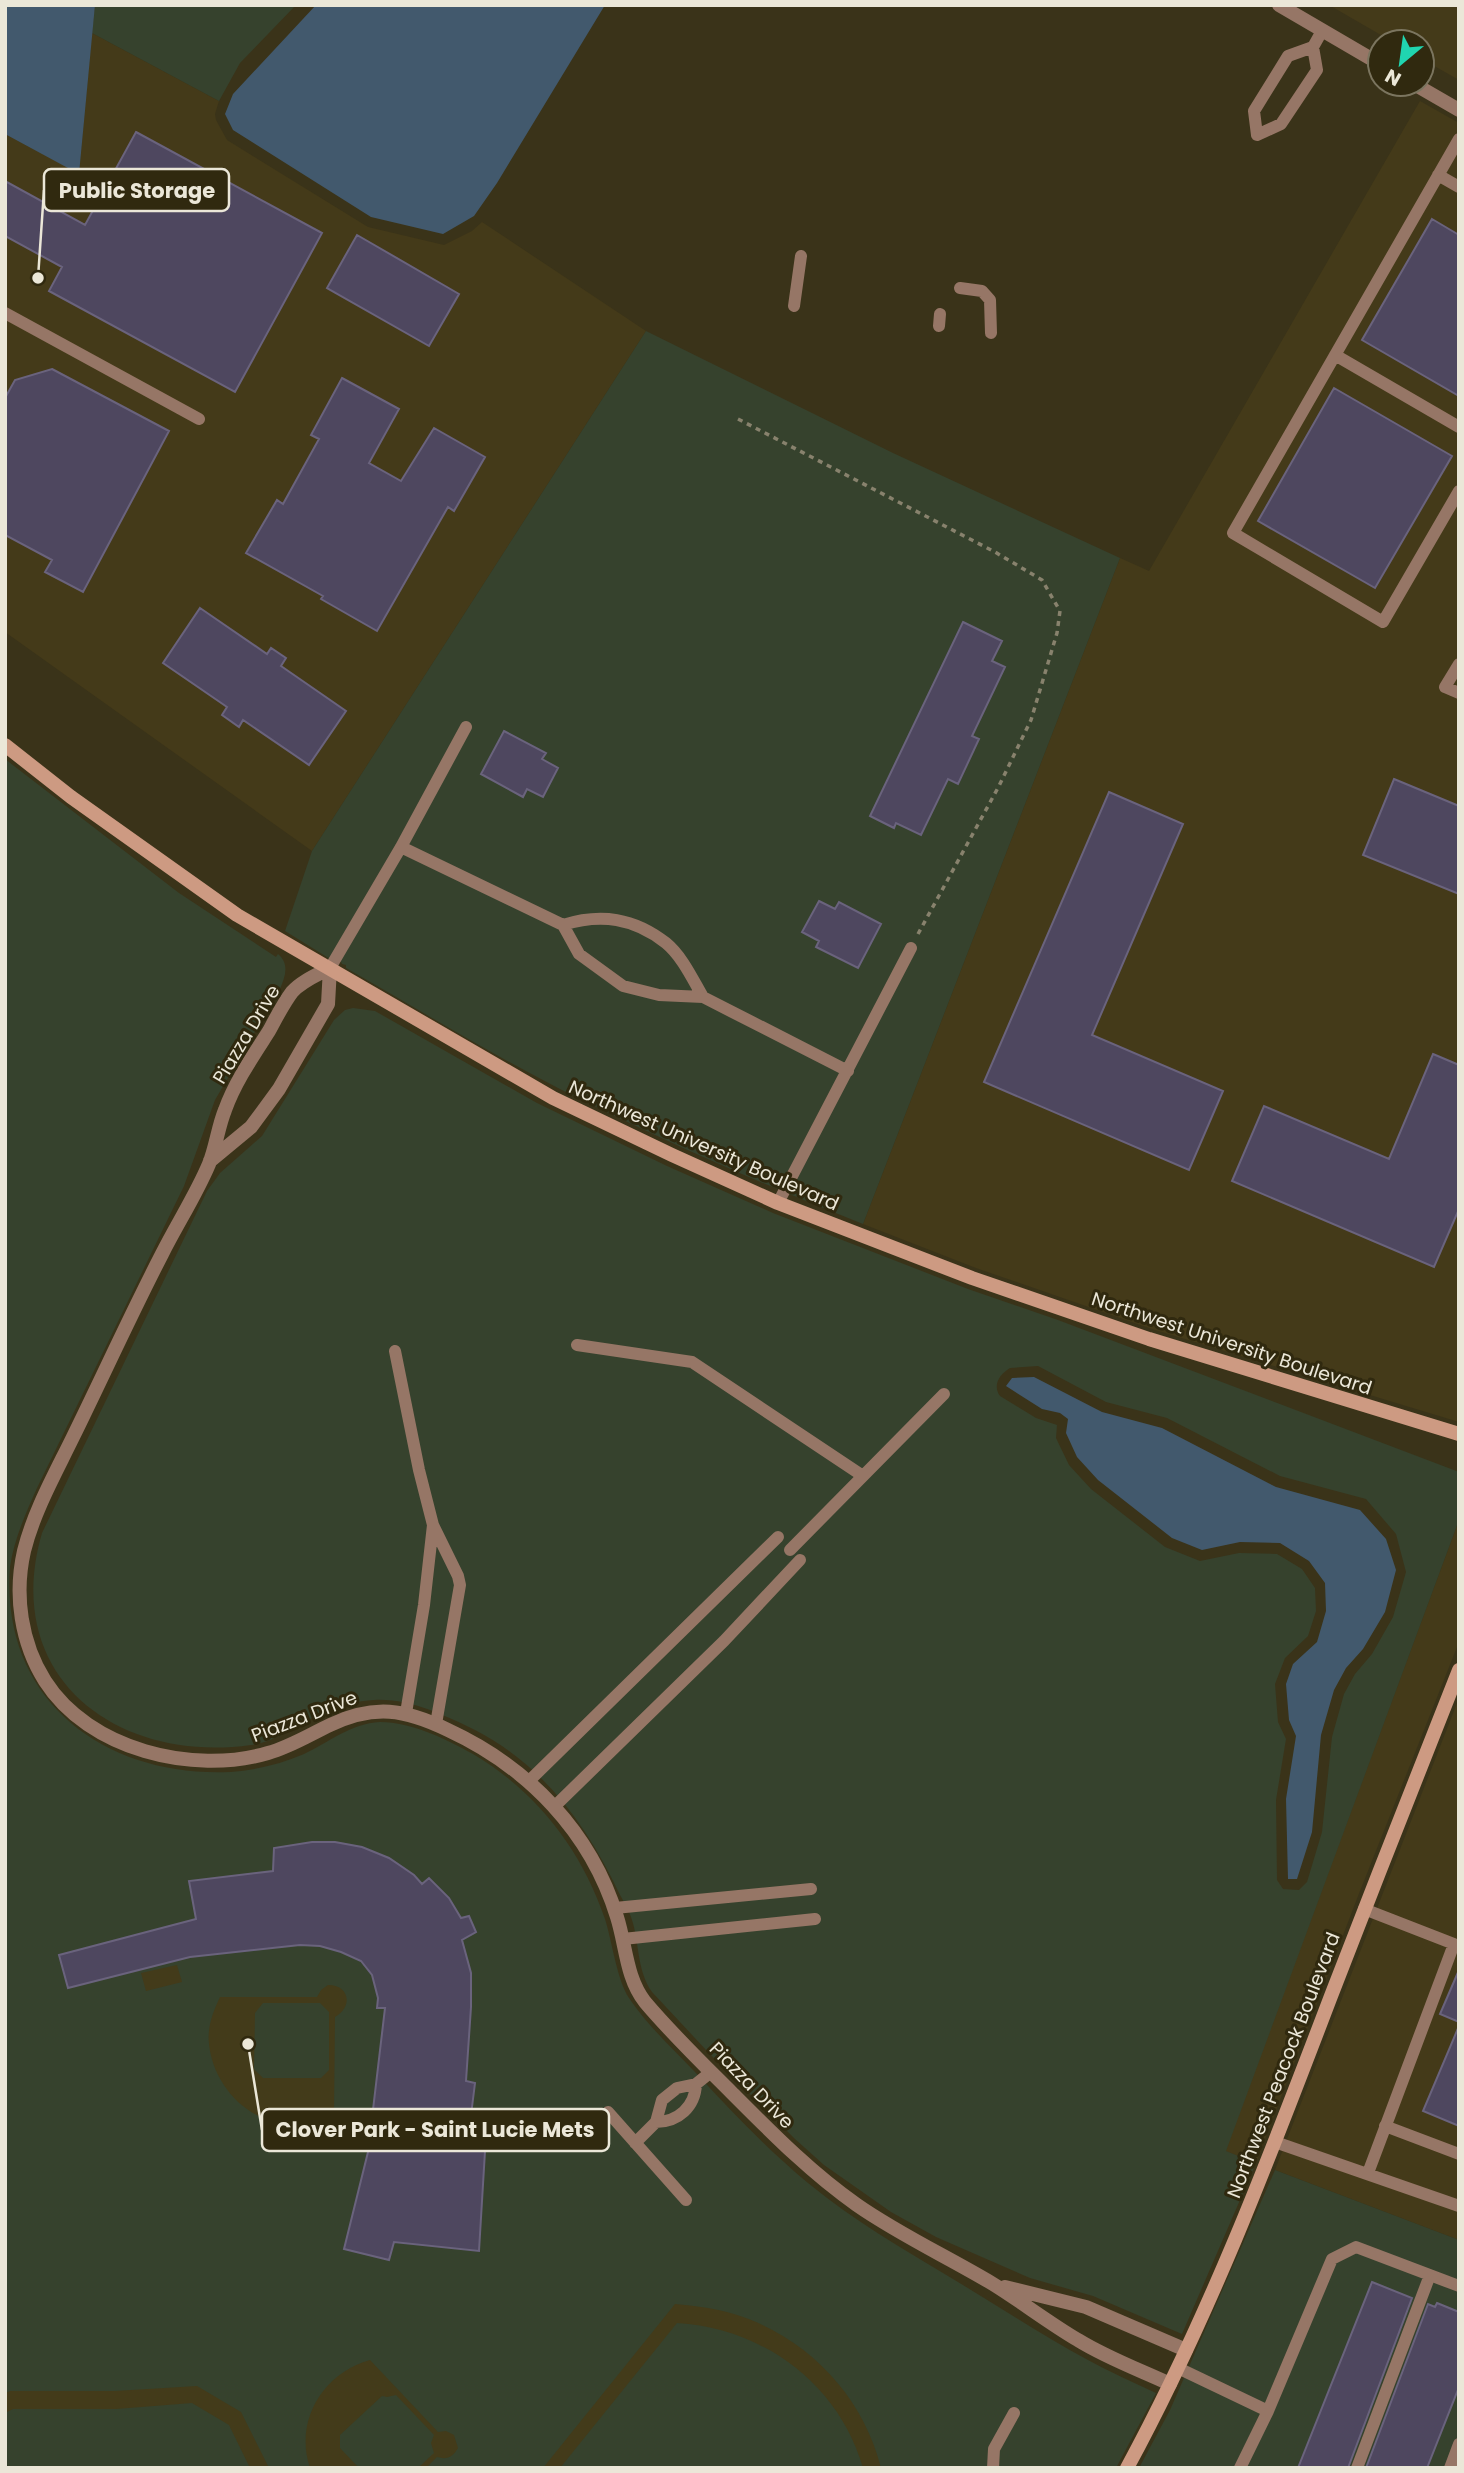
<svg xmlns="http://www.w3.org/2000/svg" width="1464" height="2473" font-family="Poppins,sans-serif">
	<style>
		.built { fill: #443a19 }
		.green { fill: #36422d; fill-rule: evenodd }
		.sand { fill: #433b1a; fill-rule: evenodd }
		.water { fill: #42596d }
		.building { fill: #4e475f; stroke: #6a637d; stroke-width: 2 }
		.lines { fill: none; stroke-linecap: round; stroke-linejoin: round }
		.path { stroke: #88826d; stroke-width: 3.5; stroke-dasharray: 5 5; stroke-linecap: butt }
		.lane { stroke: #967666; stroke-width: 12 }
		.street { stroke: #967666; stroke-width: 14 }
		.secondary { stroke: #cd9a82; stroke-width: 14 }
		.labels { text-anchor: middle; stroke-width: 6; stroke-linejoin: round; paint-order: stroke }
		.street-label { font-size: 19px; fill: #ebe7d8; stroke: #30290f }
		.leader { fill: none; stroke: #ebe7d8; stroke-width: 2.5 }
		.callout-dot { fill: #ebe7d8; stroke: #30290f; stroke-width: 2.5 }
		.callout { fill: #30290f; stroke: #ebe7d8; stroke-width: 2.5 }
		.callout-label { font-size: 21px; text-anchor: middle; font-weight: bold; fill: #ebe7d8 }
	</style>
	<rect width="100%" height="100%" fill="#3a3319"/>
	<!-- built -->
	<path class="built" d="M1329,5H1459V80L1422,59V42H1393Z
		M92,33L219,101L215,114L216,120L227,140L368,227L444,245L472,231L482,222L646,331L312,851L5,632V134L79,173Z
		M1420,101L1459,123V1422L1152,1329L976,1268L863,1224L1120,558L1149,571Z
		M1459,1520V1642L1358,1896L1256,2163L1225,2151Z
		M1459,1698V2240L1275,2170Z"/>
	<!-- green -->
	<path class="green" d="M95,5H296L240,63L219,101L92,33Z
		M646,331L893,453L1120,558L863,1224C759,1183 657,1138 558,1088C486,1051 416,1008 346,968V965L342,964L340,960L335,962L285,931L312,851Z
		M5,759L179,893L276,957L278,954C290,964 285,977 280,989L215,1100L184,1186L37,1488C26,1513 14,1539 10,1567C0,1702 107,1778 231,1772C256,1770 281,1764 304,1754C328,1743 351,1723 380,1722C412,1722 446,1739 473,1754C537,1792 581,1849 605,1919C612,1941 617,1980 629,1998C647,2025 673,2049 695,2072C731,2111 767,2149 808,2183C853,2220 903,2249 953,2279C998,2306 1042,2335 1088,2360C1110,2372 1133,2382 1156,2393L1116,2468H5Z
		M353,1008L375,1011L537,1103L667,1166L773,1213L968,1289L1058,1320L1459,1472V1520L1226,2151L1256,2163L1182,2334L1093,2296L1030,2278L936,2237L891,2212L824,2165L795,2139L707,2051L652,1992C636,1969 640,1942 631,1917C628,1908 623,1901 619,1893C587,1825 543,1765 475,1730C444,1715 409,1698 374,1700C358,1701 339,1705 323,1712C299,1724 279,1741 251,1745C117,1764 0,1677 42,1533L207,1191L220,1173L262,1136L334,1020L345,1010ZM1038,1366L1106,1402L1167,1418L1280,1476L1366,1499L1396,1534L1406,1572L1393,1617L1372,1654L1355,1674L1344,1694L1332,1737L1322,1832L1307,1882L1299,1890L1283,1889L1277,1880L1276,1800L1286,1739L1278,1722L1275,1684L1285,1658L1308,1636L1316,1611L1315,1588L1302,1569L1277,1554L1239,1553L1200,1561L1165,1547L1091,1489L1069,1465L1056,1438L1057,1425L1036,1418L1000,1396C992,1385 1000,1374 1010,1368Z
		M1275,2170L1459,2240V2468H1139L1170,2410Z"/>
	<!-- sand -->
	<path class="sand" d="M177,1965L182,1982L146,1991L141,1973Z
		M328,1985C350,1985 353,2007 335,2017L334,2113C320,2118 307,2122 292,2123C249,2125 213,2085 209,2044C207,2027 213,2012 220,1997H317L321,1990ZM263,2003H320L329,2012V2070L321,2078H263L254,2069L255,2013Z
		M675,2304C695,2306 715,2308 734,2314C806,2336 863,2395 881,2468H863C839,2384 763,2328 677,2323L560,2468H543Z
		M370,2360L438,2432L446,2431L454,2435L458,2448C453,2457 447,2460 437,2457L426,2468H418L434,2453L431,2443L434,2435L396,2395L387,2397L382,2396L340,2435V2448L359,2468H310C294,2421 323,2373 370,2360Z
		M197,2386L241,2412L269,2468H250L229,2425L192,2403L116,2409H13L5,2413V2393L10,2391H115Z"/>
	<!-- water -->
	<path class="water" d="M5,5H95L79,174L5,134Z
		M316,5H605L497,183L474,216L443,234L371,217L233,130L225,114L233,94Z
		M1034,1377L1102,1412L1162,1428L1276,1487L1360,1510L1386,1539L1396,1570L1385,1612L1363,1649L1346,1668L1334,1690L1321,1735L1312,1832L1297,1879H1288L1286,1799L1296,1736L1289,1720L1286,1684L1293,1664L1317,1642L1326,1611L1325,1583L1309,1561L1280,1543L1240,1542L1202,1550L1172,1538L1098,1480L1077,1457L1066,1433L1068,1419L1060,1413L1042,1409L1006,1386L1012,1378Z"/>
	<!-- building -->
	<path class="building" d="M136,132L322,233L235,392L49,291L62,267L5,236V181L85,225Z
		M1432,219L1459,235V396L1362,340Z
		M357,235L459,294L429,346L327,288Z
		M52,369L169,431L83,592L45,572L52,560L5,535V398L15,380Z
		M342,378L399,409L369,463L401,481L434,428L485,457L454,511L448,507L377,631L321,599L323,596L246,553L277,500L283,504L319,439L311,435Z
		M1334,388L1452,456L1375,588L1258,521Z
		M200,608L267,654L271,648L286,658L281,666L346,711L309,765L243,720L239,727L222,715L227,707L163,663Z
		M963,622L1002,641L992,661L1005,667L972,736L979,739L958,784L948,779L921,835L896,823L894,828L870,816Z
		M504,731L546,753L542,759L558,768L543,797L527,789L523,797L481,774Z
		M1394,779L1459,806V894L1363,855Z
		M1109,792L1183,824L1092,1035L1223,1091L1189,1170L984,1082Z
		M819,901L835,909L839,902L881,924L858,968L816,947L819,941L802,932Z
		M1433,1054L1459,1065V1209L1434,1267L1232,1181L1264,1106L1389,1159Z
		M312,1842H335L362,1847L389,1858L414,1875L422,1884L429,1878L449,1898L461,1918L469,1916L476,1932L462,1940L471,1973V2007L466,2081L475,2083L471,2115L481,2116L477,2149L485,2151L479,2251L394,2242L389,2260L344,2249L368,2152L385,2008H377L378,1998L372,1975L361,1961L341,1952L320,1946L300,1945L190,1957L68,1988L59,1955L196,1919L189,1881L273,1871L274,1848Z
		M1459,1970V2022L1440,2014Z
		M1459,2026V2126L1423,2111Z
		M1372,2282L1412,2298L1348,2468H1298Z
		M1437,2303L1459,2312V2387L1427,2468H1366L1428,2304L1435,2307Z"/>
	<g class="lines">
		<!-- path -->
		<path class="path" d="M738,419L995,552L1042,580L1060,611L1057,633L1031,720L999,786L918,934"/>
		<!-- lane -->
		<path class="lane" d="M1313,47L1317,70L1281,124L1257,135L1254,111L1288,56L1313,47L1322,31
			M1459,139L1233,533L1383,622L1459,491
			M1438,175L1459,187
			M960,288L982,291L990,300L991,333
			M794,306L801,256
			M5,313L199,419
			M939,326L940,314
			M1335,355L1459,427
			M1459,664L1445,687L1459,693
			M401,847L563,925
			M330,968L401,847L466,727
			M703,997C693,980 682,956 666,943C634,918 601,913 563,925L579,954L623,986L659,995L703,997L848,1071
			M778,1203L911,948
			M577,1345L692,1362L863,1476
			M395,1351L419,1470L433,1525L458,1576L460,1585L436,1724
			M790,1550L944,1394
			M406,1713L424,1605L433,1525
			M530,1780L778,1537
			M555,1806L724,1641L800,1560
			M615,1908L811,1889
			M1364,1909L1454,1944L1368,2173
			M623,1939L815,1919
			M608,2112L686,2200
			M656,2122C678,2122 695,2107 696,2084
			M1385,2126L1459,2154
			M1275,2142L1459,2206
			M635,2143L656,2122L662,2100L677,2088L696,2084L711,2072
			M1178,2368L1268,2411L1332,2259L1356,2247L1459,2286
			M993,2468L994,2449L1014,2413
			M1240,2468L1268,2411
			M1357,2468L1430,2275
			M1450,2468L1459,2444"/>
		<!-- street -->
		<path class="street" d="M1279,5L1380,64
			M1414,84L1459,110
			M210,1161L251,1127L279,1089L328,1004L330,968C317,975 302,981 292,992C283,1004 276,1018 269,1031C253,1056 235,1082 225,1110C218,1127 216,1147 209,1164C196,1195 177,1224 162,1254C131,1314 103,1376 73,1437C55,1474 34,1511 24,1551C14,1595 21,1643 45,1681C89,1750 193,1775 268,1753C290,1747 309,1735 330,1725C374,1704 405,1709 448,1730C528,1767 591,1832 617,1917C626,1945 626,1978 645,2002C671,2033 702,2063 731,2092C771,2132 810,2172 857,2205C900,2235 948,2257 993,2284C1022,2302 1049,2323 1078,2340C1107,2358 1140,2370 1170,2384
			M1005,2287L1086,2307L1186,2350"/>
		<!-- secondary -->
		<path class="secondary" d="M5,745L71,797L237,915L553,1098L672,1155L778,1203L972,1278L1149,1339L1459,1434
			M1127,2468C1209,2317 1270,2156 1331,1996C1373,1887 1416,1779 1459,1670"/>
	</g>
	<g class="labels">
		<!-- street labels -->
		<g class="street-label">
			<text transform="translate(246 1034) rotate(-59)" y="7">Piazza Drive</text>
			<text transform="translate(704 1145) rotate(24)" y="7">Northwest University Boulevard</text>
			<text transform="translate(1232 1343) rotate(18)" y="7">Northwest University Boulevard</text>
			<text transform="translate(304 1716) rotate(-21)" y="7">Piazza Drive</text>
			<text transform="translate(1283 2065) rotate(-69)" y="7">Northwest Peacock Boulevard</text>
			<text transform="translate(752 2085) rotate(46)" y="7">Piazza Drive</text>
		</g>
	</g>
	<!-- callouts -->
	<path class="leader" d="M38 278L44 190M248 2044L262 2130"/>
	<g class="callout-dot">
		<circle cx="38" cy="278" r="7"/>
		<circle cx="248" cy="2044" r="7"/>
	</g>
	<g class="callout">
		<rect x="44" y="169" width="185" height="42" rx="7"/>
		<rect x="262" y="2109" width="347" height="42" rx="7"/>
	</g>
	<g class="callout-label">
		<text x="137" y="198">Public Storage</text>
		<text x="435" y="2137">Clover Park - Saint Lucie Mets</text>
	</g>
	<!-- border -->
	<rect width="1464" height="2473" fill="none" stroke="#ebe7d8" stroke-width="14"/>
	<!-- north arrow -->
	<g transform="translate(1401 63) rotate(209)"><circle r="33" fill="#30290f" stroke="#7b755f" stroke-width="2"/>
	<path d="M0-5L12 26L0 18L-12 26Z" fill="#20d5b0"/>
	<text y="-10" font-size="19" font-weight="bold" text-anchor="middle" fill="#ebe7d8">N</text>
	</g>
</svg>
